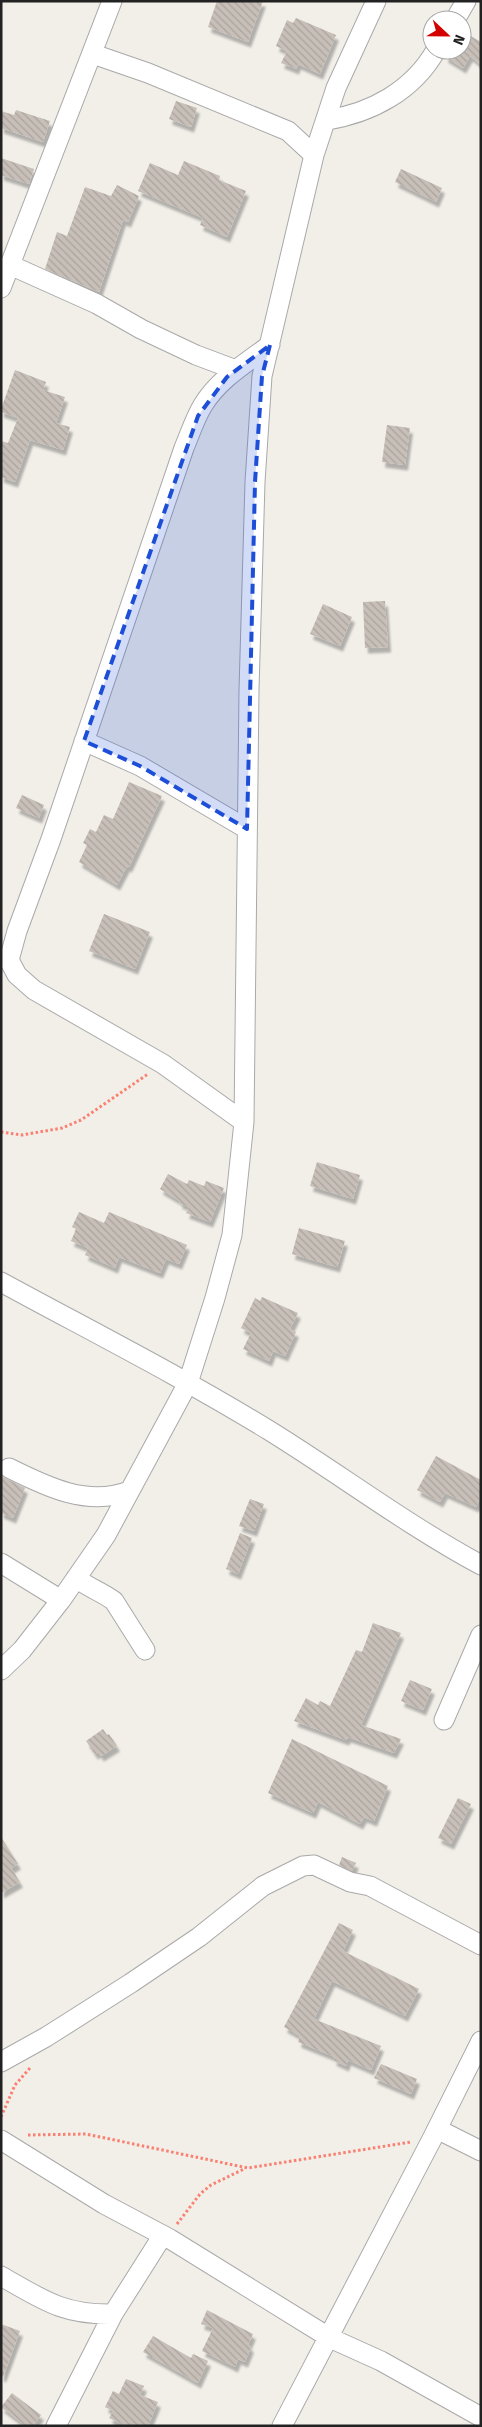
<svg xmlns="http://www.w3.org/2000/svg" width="482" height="2427" font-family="'Fira Sans',sans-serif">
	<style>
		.building { fill: url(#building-back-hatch); filter: url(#shadow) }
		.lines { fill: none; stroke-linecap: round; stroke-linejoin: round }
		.minor-casing { stroke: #a9a9a9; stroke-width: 21 }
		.path { stroke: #fa8072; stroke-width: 3; stroke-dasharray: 2.5 2.5; stroke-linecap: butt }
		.minor { stroke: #fff; stroke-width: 19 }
		.marked { fill: #1d4ed8; fill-opacity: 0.2; stroke: #1d4ed8; stroke-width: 4; stroke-dasharray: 10 6; stroke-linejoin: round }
	</style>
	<defs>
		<pattern id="building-back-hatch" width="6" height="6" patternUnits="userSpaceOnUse" patternTransform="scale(1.25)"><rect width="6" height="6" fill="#c7bfb8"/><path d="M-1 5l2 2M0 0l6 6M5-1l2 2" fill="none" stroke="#aba49e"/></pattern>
		<filter id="shadow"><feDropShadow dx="3" dy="5.5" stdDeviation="1" flood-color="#0004"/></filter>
	</defs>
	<rect width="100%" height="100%" fill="#f2efe9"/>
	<!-- building -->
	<path class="building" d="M217,1H263L248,42L208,27Z
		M296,18L336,35L320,74L298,64L296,69L281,63L287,51L276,46L287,20L293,23Z
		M462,31L481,42V65L470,56L463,68L445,57L447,50H462Z
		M176,101L197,108L191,127L169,119Z
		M16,110L50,121L43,142L1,128V111L14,115Z
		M1,158L34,169L29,184L1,175Z
		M184,161L220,176L219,180L246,191L227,237L200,225L203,218L138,191L150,163L178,175Z
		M401,169L442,188L436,202L395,182Z
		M117,185L139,196L128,222L123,220L99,292L45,269L57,232L67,236L85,187L111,196Z
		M15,370L46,382L43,390L65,397L56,423L70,427L63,450L30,440L15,482L1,477V441L8,443L18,418L1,412V409Z
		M387,425L410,428L405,465L382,462Z
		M385,601L388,647L365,648L363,602Z
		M323,604L352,617L340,646L310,634Z
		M129,782L162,796L129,867L127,866L117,885L79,862L87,845L83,843L90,829L96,832L104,815L113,819Z
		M22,795L44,805L39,818L16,808Z
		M104,914L150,932L135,969L89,951Z
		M317,1162L360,1175L353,1199L310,1186Z
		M168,1174L187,1184L189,1180L204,1186L206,1181L224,1188L210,1222L186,1213L189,1207L179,1203L180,1201L160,1189Z
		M79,1212L104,1223L109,1212L187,1245L179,1264L166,1259L160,1273L119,1257L115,1268L85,1255L88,1248L71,1241L76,1229L72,1227Z
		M299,1228L345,1241L337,1267L292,1254Z
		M262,1297L298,1313L290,1329L296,1332L285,1356L273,1351L269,1361L243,1349L251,1333L241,1328L255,1298L260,1301Z
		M436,1456L481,1480V1496L476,1507L445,1493L440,1502L417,1490Z
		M1,1476L25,1488L13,1518L1,1513Z
		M250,1499L264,1504L254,1531L239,1526Z
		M240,1533L252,1538L238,1574L226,1569Z
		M373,1623L401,1633L361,1725L401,1739L394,1753L348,1737L346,1740L294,1721L306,1698L318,1705L320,1701L330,1706L356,1650L362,1652Z
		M410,1680L432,1689L423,1710L401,1701Z
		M103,1729L107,1735L109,1734L117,1746L101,1756L98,1752L95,1754L86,1741Z
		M292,1739L388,1786L374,1821L364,1817L360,1824L318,1802L313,1813L268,1793Z
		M458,1798L471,1804L451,1844L438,1838Z
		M1,1837L18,1864L11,1868L20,1882L1,1893Z
		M342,1857L356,1863L352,1871L339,1865Z
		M339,1923L353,1930L343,1951L419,1989L405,2016L332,1981L314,2019L381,2046L371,2070L348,2060L346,2066L333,2060L335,2057L298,2042L300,2036L284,2027Z
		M381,2064L417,2079L411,2094L374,2078Z
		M207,2310L253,2334L248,2345L251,2347L245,2362L238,2359L235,2367L202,2351L213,2328L201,2324Z
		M1,2324L20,2331L3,2377L1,2376Z
		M153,2336L191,2358L193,2354L208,2361L198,2383L143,2352Z
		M126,2379L144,2386L140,2395L158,2402L148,2426H126L109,2418L113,2411L105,2407L113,2391L119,2394Z
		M12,2393L41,2415L33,2426H26L1,2407Z"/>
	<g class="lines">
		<!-- minor casing -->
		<g class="minor-casing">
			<path id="minor" d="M455,20L466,1
				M93,54L148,73L288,131L314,155
				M327,120C371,113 413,91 436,50
				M10,265L97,304L141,329L196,355L236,370
				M1,288L112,1
				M84,741L140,766L247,829
				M244,1122L163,1064L34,990L17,975L9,960L17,931L51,839L184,448C190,434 195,418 203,405C219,379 246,363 270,345
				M1,1282C91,1331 182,1377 270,1431C341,1475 407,1525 481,1565
				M9,1468C47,1487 88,1507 129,1491
				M1,1563L61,1600
				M76,1578C89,1588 102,1592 114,1601L145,1650
				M1,1670L22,1650L61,1600L106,1535L188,1383L215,1298L232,1235L244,1122L249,690L255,482L262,376L314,155L336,88L376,1
				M444,1720L481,1635
				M1,2062L46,2037L131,1983L199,1937L263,1886L303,1866L314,1865L350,1882L370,1886L481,1945
				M437,2129L481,2151
				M1,2140L104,2204L170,2239L330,2338L381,2361L481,2417
				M1,2276C43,2300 63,2315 113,2314
				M56,2426L113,2314L163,2235
				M282,2426L433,2137L481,2041"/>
		</g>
		<!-- path -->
		<path class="path" d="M1,1132L22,1135L62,1128L81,1120L148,1074
			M1,2117L15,2085L30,2068
			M28,2135L86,2134L248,2168L411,2142
			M177,2224L200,2194L211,2185L244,2169"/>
		<!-- minor -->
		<use href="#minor" class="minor"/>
	</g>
	<!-- marked area -->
	<path class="marked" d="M270,345L262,376L255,482L247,829L140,766L84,741L198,416L227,377Z"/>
	<!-- border -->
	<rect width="482" height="2427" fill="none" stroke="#222222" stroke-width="5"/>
	<!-- north arrow -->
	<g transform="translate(447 35) rotate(112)"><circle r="24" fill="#ffffff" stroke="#a7a7a7"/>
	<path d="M0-4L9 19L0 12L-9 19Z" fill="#d40000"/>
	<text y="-8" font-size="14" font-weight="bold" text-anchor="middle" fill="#222222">N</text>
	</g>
</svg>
